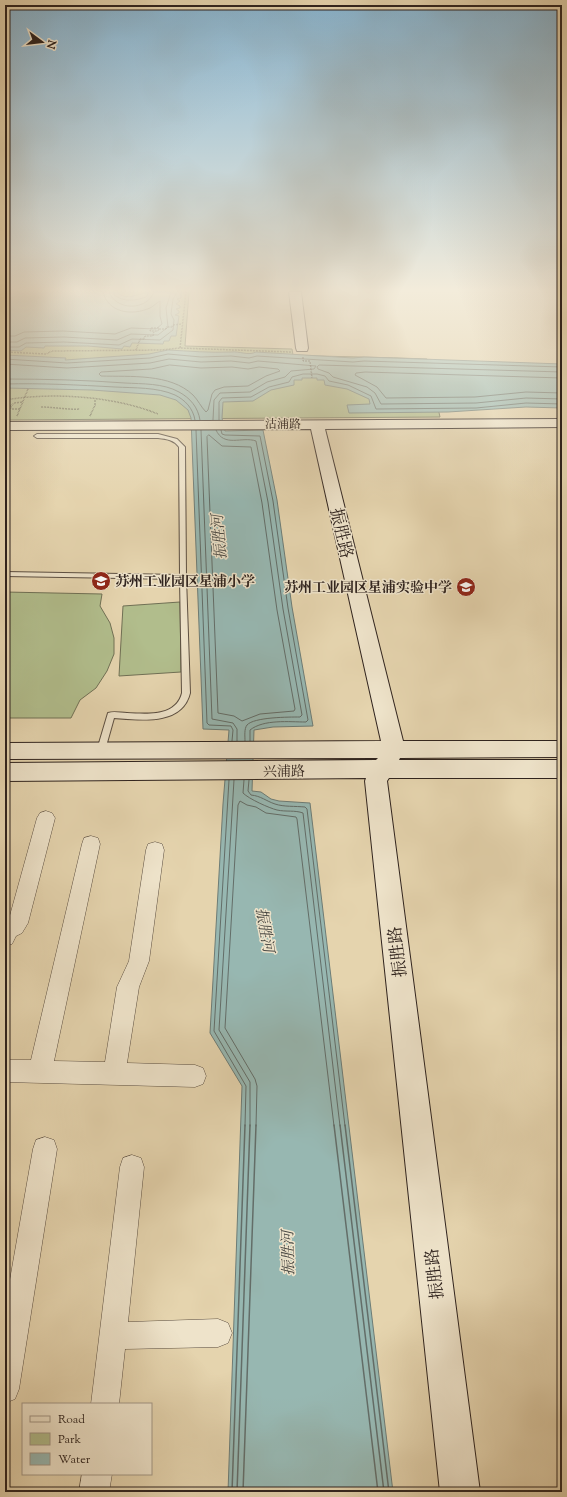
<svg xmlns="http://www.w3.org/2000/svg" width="567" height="1497" font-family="'Sorts Mill Goudy','Noto Serif SC',serif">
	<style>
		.green { fill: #b1bd8c; stroke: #707055 }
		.water { fill: #97b7b1; stroke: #6d7c76 }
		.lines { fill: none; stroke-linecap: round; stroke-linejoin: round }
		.shore-far1 { stroke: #636d68; stroke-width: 1 }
		.shore { stroke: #636d68; stroke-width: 1.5 }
		.lane-casing { stroke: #5c4f42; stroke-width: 2 }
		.street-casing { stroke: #5c4f42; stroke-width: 1 }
		.secondary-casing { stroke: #2f231e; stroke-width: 2 }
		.path { stroke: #2f231e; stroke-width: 1.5; stroke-dasharray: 0.5 1; stroke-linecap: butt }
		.lane { fill: #eee3ca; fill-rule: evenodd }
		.street { fill: #eee3ca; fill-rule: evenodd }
		.secondary { fill: #eee3ca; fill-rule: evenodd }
		.labels { text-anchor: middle; stroke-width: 3; stroke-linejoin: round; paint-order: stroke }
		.far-street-label { font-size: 12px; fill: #2f231e; stroke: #eee3ca }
		.poi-label { font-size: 14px; font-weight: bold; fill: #2f231e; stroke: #eee3ca; text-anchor: start }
		.street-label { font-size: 14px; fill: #2f231e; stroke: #eee3ca }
		.water-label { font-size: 15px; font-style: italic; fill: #494843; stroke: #eee3ca }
		.near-street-label { font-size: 17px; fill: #2f231e; stroke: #eee3ca }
	</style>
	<rect width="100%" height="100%" fill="#e5d4ae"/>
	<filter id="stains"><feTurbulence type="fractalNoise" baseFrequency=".005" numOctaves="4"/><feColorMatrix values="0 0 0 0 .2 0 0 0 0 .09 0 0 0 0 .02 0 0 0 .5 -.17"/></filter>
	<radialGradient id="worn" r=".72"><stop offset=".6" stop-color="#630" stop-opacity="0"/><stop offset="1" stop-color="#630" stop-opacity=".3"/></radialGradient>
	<!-- green -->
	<path class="green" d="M5,292H189L185,346L292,349L293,355C338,357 382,357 427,359L440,417L5,420Z
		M5,592L102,594L100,606L110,623L114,638V654L107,671L96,688L80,700L71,718H5Z
		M180,602L181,672L119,676L123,606Z"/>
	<!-- water -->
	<path class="water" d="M5,292H117C126,302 139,293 150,292C160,291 171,292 181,292V298L177,299L180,301L176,304L180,306V308L176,309L179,311V313L175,315L179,316L176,336H171L169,341H164L163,344L132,343L130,347L124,346L122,349L88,346H45L44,348L26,347L21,351L5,350Z
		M168,350C189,351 210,353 231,352C240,351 248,356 256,352L353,358L364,357L562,364V408L526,407L448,412L349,413L347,405L370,404L369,399L347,389L325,385L324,380H317V378H302V380H294V385L271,390L253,401L223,402L222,418L225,431L263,430L277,500L292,607L313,726L273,727L254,730L252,791L261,792L271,799L279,801L310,803L393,1492H228L242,1086L210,1033L223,804L229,730L203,729L191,418L188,410L176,400L160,395L92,390L5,388V355L66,358L65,360L149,354Z"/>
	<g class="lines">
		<!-- shore-far1 -->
		<path class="shore-far1" d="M109,292C116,311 147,311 154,292
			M114,292V295C124,302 135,301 146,297L149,292
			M5,336H15L24,332L63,331L115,334L131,328L156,329L162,324L160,316V301C156,303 154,306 150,308C132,316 108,313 103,292
			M5,342H17L25,338L64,337L117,340L131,334L158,335L168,327L166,308L171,292
			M5,347H19L26,343L64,342L119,345L132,339L160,340L173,330L174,320L171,314L173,299L177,292
			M5,359L67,363L150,358L168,354L201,357L231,356L249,358L257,356L353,362L364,361L562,367
			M5,364L67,368L150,363L169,359L201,362L231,361L249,363L258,361L316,366L314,369L291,371L285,377L267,382L250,392L220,393L214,400L213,420
			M170,365L201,368L232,367L248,369L259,367L278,369L280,371L266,376L248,386L224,387L215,390L212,394L208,410L206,412C201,407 198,400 193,395C170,373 130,377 101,376L99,374L101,372L151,369Z
			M562,372L319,365L317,367L318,369L329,373L333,377L367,387L375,393L381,404L476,403L526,398L562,399
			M562,378L365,372L356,373L355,375L377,387L386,398L475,397L526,392L562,393
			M5,379C45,379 85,380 125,383C142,384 163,383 179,392C190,398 198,407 200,420
			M5,384C42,383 78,385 115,387C134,388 157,387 175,395C185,400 193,408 195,420
			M219,420V402L222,398L251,397L269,387L289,382L292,377L303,374H317L325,376L329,381L348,385L371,396L376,409L476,408L526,403L562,404
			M196,430L207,723L209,725L231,726L233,730L232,741
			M201,430L212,719L233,723L237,729V741
			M216,430C224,448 242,436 256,441L268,502L283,609L302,715L300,717C289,717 254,717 247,725C244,729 245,736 245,741
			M221,430L222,434L225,435L260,436L273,501L288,608L308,720L306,722C289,722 264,719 250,730V741
			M209,435L222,446L251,447L262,503L277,610L295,709L294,711L260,714L242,721L234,716L218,713L207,437Z
			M229,780L214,1031L246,1086L245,1126
			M234,780L219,1030L250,1082V1126
			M244,780L243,793C249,799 269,808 277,810C286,812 295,810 303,813L340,1126
			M249,780L248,791L251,795C261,796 266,801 275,804C284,807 295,806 305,807L307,809L345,1126
			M256,1126L257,1086L255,1079L225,1028L238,805L240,801L247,805L256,807L266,813L296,817L297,819L334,1126"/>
		<!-- shore -->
		<path class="shore" d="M334,1125L378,1492
			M340,1125L384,1492
			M345,1125L389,1492
			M232,1492L245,1125
			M237,1492L250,1125
			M243,1492L256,1125"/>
		<!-- lane casing -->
		<g class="lane-casing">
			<path id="lane" d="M158,434L177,439L185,447L186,577L190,693C182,726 140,720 114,718L105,750L104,752H98L97,750L108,713C114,711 121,713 127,713C147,714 176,717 182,693L180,579L5,576V572L180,575L179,447C174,440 167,439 158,438H37L34,436L37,434Z"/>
		</g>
		<!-- street casing -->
		<g class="street-casing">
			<path id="street" d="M46,811L52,813L55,818L28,923L22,933L16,936L12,944L5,946V920L9,919L37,818L40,813Z
				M91,836L98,838L100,844L54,1061L105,1062L117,987L129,961L146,850L148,844L155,842L162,844L164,850L149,961L139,987L127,1063L195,1065L203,1068L206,1076L203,1084L195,1087L5,1082V1060H31L82,844L84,838Z
				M45,1137L54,1140L57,1149L19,1389L15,1399L5,1403V1308L33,1149L36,1140Z
				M132,1155L141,1158L144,1167L128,1322L218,1319L228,1323L232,1333L228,1343L218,1347L125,1349L119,1404H91L120,1167L123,1158Z
				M82,1474H112L109,1492H79Z"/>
		</g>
		<!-- secondary casing -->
		<g class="secondary-casing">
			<path id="secondary" d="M289,292H301L308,348L307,351H297L296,348Z
				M562,419V427L325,429L403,741H562V757L400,758L399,760H562V778H389L387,781L480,1492H440L365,781L366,778L5,781V763L376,760L378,758L5,759V743L381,741L311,429L5,430V422Z"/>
		</g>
		<!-- path -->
		<path class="path" d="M151,328H159L158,331H150Z
			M159,329H166L167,327H172L173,325L182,324
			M180,348L186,292
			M136,350L140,339H144L145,336H153L154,331
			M5,352L46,354L52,351L161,350L180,348L291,352
			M303,357V361H310L312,378
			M5,400C52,392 114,396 158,414
			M41,407C54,407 68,410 80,409
			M20,409H12L10,407L14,403L23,402
			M17,416L28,389
			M90,416L95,405V400"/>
		<!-- lane -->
		<use href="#lane" class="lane"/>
		<!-- street -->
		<use href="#street" class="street"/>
		<!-- secondary -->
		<use href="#secondary" class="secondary"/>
	</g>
	<!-- sky -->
	<linearGradient id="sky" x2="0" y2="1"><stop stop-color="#87b5d2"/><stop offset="0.58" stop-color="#f3ecdb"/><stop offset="1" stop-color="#f3ecdb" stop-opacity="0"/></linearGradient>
	<rect width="567" height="501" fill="url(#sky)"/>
	<!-- icons -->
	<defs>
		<g id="school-disc" transform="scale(1)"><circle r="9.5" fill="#8f2418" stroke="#eee3ca"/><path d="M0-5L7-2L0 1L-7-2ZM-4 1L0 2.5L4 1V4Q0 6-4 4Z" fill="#fff"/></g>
	</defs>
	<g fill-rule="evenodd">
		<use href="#school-disc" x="101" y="581"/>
		<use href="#school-disc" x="466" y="587"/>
	</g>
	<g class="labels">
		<!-- far-street labels -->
		<g class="far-street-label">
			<text x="283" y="428">沽浦路</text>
		</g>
		<!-- poi labels -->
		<g class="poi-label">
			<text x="115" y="586">苏州工业园区星浦小学</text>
			<text x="452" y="592" text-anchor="end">苏州工业园区星浦实验中学</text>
		</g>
		<!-- street labels -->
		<g class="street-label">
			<text transform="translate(284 771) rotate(-1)" y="5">兴浦路</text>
		</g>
		<!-- water labels -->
		<g class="water-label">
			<text transform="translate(219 537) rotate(-95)" y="5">振胜河</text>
			<text transform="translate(265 930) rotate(80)" y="5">振胜河</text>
			<text transform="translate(288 1253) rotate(-91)" y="5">振胜河</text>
		</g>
		<!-- near-street labels -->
		<g class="near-street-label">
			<text transform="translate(342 533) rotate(77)" y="6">振胜路</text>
			<text transform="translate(397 952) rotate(-97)" y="6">振胜路</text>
			<text transform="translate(434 1274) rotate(-97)" y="6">振胜路</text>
		</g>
	</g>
	<!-- margin -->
	<rect width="567" height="1497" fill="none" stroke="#e5d4ae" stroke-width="20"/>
	<rect x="6" y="6" width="555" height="1485" fill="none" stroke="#2f231e" stroke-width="2"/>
	<rect x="10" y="10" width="547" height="1477" fill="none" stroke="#2f231e"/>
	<!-- legend -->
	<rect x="22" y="1403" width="130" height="72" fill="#eee3ca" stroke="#a29685"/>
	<rect x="30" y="1416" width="20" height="6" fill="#eee3ca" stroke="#a29685"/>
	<text x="58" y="1423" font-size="12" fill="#2f231e">Road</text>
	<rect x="30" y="1433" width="20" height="12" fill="#b1bd8c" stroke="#a29685"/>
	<text x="58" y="1443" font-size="12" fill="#2f231e">Park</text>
	<rect x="30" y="1453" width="20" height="12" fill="#97b7b1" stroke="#a29685"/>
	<text x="58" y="1463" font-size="12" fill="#2f231e">Water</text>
	<!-- north arrow -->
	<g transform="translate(42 42) rotate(105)" stroke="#eee3ca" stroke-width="3" paint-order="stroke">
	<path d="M0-3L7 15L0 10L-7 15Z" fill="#2f231e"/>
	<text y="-6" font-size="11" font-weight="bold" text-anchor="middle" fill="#2f231e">N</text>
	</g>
	<rect width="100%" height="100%" filter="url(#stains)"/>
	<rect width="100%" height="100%" fill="url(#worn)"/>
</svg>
